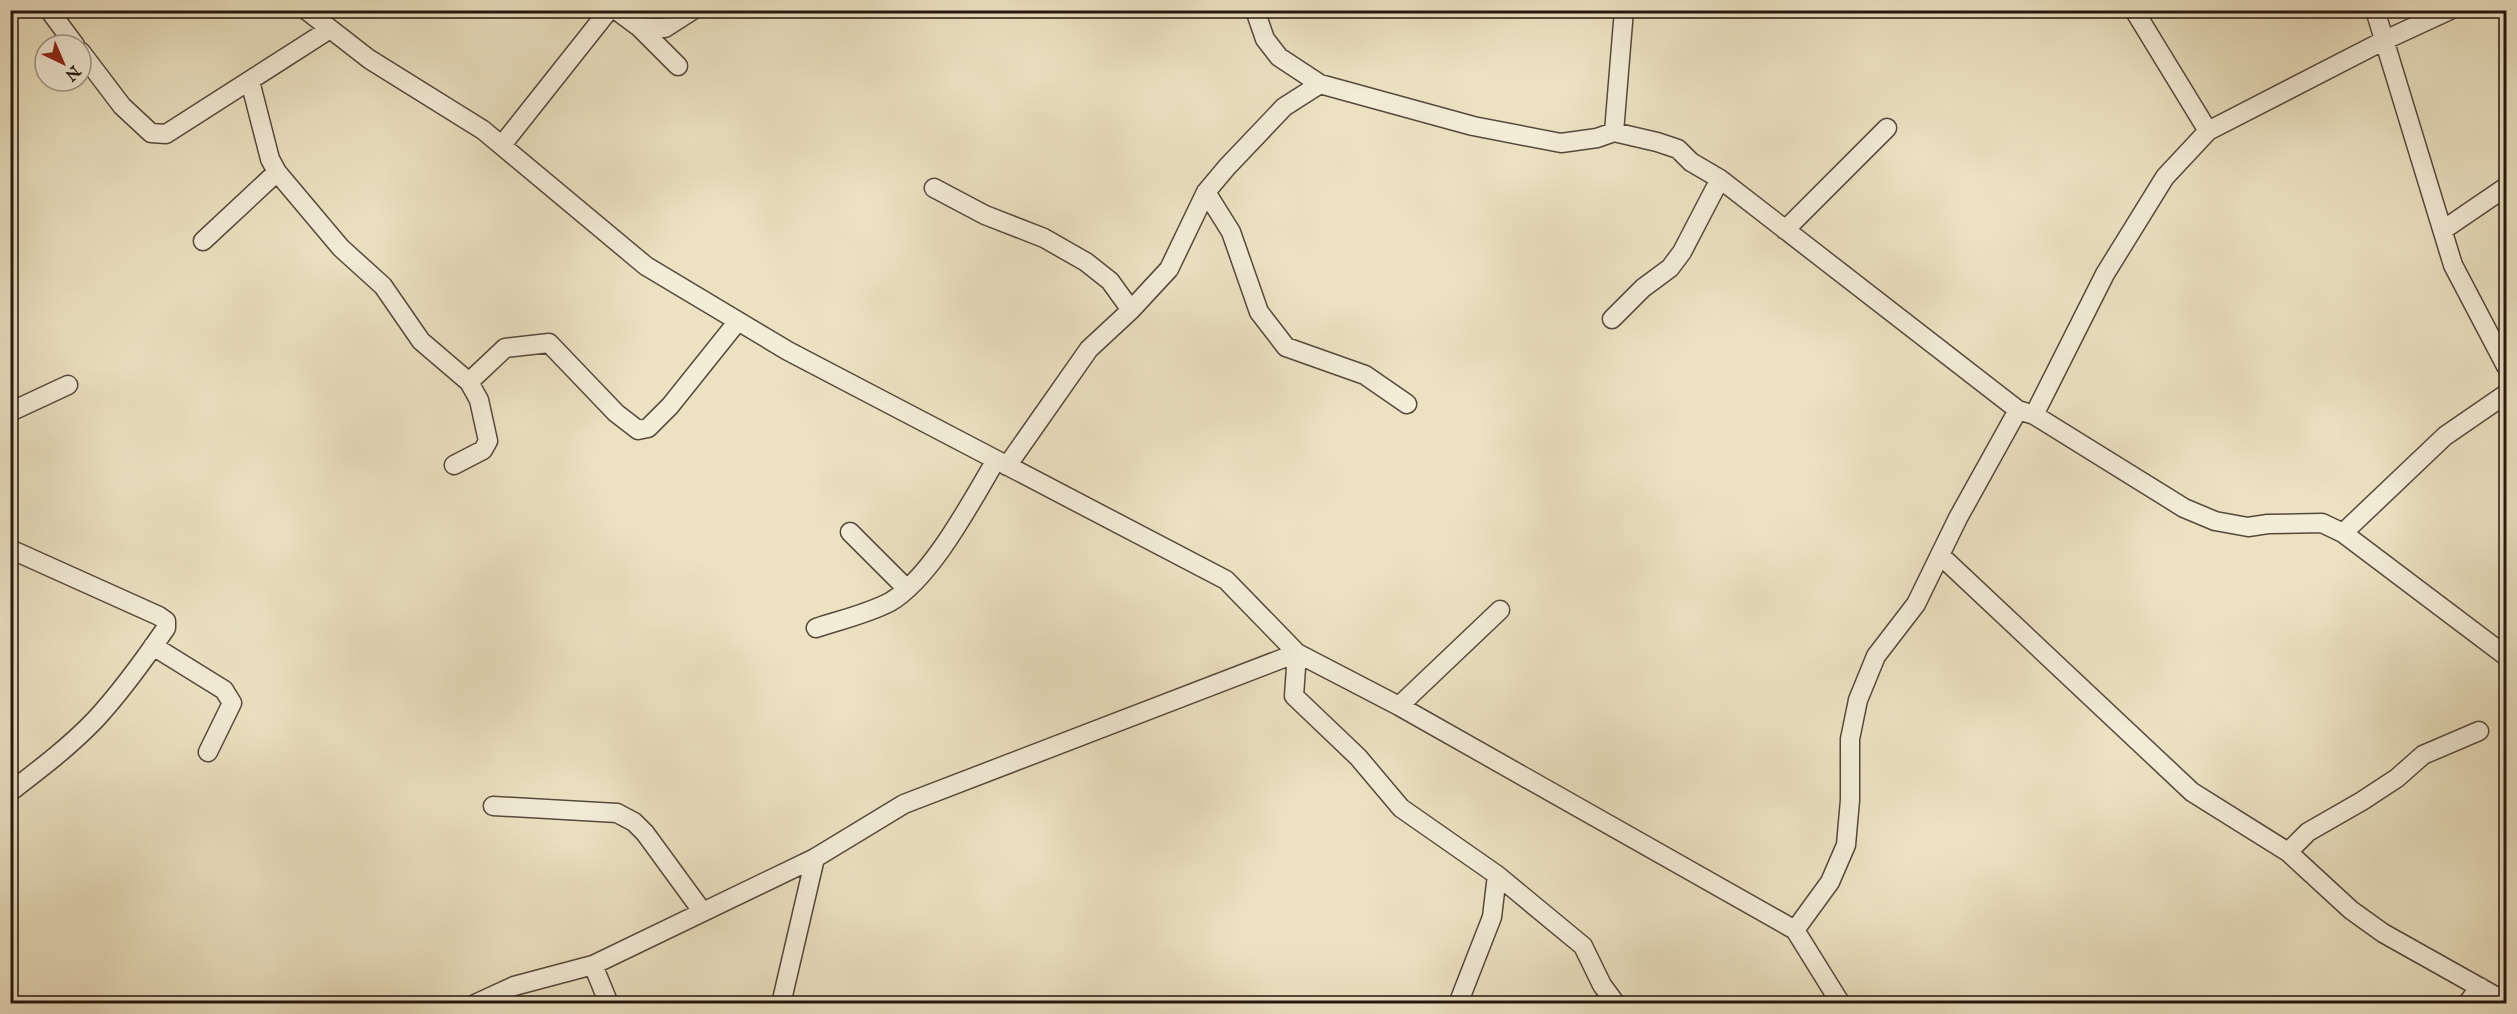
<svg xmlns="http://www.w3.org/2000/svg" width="2517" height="1014" font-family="'IM FELL English',serif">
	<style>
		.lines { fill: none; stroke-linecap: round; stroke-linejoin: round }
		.minor-casing { stroke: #56493c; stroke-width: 21 }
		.minor { stroke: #f3ecd7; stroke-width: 18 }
	</style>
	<rect width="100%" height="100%" fill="#ece2c2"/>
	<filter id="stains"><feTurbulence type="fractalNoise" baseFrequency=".00333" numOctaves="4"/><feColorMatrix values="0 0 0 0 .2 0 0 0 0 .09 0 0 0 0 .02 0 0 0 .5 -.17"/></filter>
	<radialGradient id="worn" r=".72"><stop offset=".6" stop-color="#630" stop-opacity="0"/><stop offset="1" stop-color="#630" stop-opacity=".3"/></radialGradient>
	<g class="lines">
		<!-- minor casing -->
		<g class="minor-casing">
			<path id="minor" d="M49,10L75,45
				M306,10L369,59L483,130L646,266L788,351L1226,580L1297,653L1399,706L1795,930L1841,1004
				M616,10L639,27L678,66
				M1255,10L1265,39L1279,57L1320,84
				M2134,10L2208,131
				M2375,10L2453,265L2506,366
				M639,27L665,28L693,10
				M81,52L122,106L151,133L166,134L330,29
				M250,81L270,159L277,172L341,248L383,286L421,341L469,382L479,400L488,441L483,450L454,465
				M1614,132L1624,10
				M502,145L609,10
				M934,188L985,215L1044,238L1086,262L1110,281L1131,310
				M1206,192L1231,232L1259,312L1286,347L1365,375L1407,404
				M1785,230L1887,128
				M2443,230L2506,187
				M203,241L277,172
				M1612,319L1643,288L1670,268L1682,252L1720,179
				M469,382L505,348L549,343L616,413L638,430L648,428L670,406L738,321
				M10,412L68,385
				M2034,415L2105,274L2165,177L2208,131L2383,41L2450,10
				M1007,466L1089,349L1131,310L1169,269L1206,192L1227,167L1284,107L1320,84L1473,126L1561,143L1597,138L1614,132L1657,142L1678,149L1691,162L1720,179L2018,410L2034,415L2184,508L2215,521L2248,527L2268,524L2322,523L2343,533L2506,656
				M850,532L907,589
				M2343,533L2445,436L2506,394
				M10,549L159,616L166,621V628C144,660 121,692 95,720C69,747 40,769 10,792
				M1941,556L2192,792L2288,852L2351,910L2383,933L2506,1002
				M816,628C840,620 867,614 890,602C932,577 971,502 996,460
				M153,646L224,690L232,703L208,752
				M1399,706L1500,610
				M493,806L617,813L634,822L645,833L702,911
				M2288,852L2308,832L2362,801L2397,778L2423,755L2479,731
				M1795,930L1830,882L1846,845L1850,800V739L1858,700L1876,656L1916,604L1958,518L2018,410
				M593,965L609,1004
				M475,1004L514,986L593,965L815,858L904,804L1297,653L1294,696L1358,757L1401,808L1497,875L1583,946L1602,985L1616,1004
				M781,1004L815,858
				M1458,1004L1492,917L1497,875
				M2467,1004L2480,987"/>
		</g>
		<!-- minor -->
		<use href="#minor" class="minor"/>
	</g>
	<!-- margin -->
	<rect width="2517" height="1014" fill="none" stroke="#ece2c2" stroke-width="36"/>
	<rect x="12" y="12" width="2493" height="990" fill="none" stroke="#241610" stroke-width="3"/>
	<rect x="18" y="18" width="2481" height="978" fill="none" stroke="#241610" stroke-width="1.5"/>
	<!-- north arrow -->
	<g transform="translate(63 63) rotate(136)"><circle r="28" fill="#f3ecd7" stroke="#a09687" stroke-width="1.5"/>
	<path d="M0-4.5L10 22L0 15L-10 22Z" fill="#8f2418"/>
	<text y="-9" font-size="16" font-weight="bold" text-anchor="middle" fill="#241610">N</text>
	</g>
	<rect width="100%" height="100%" filter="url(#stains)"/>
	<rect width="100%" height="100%" fill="url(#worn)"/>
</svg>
